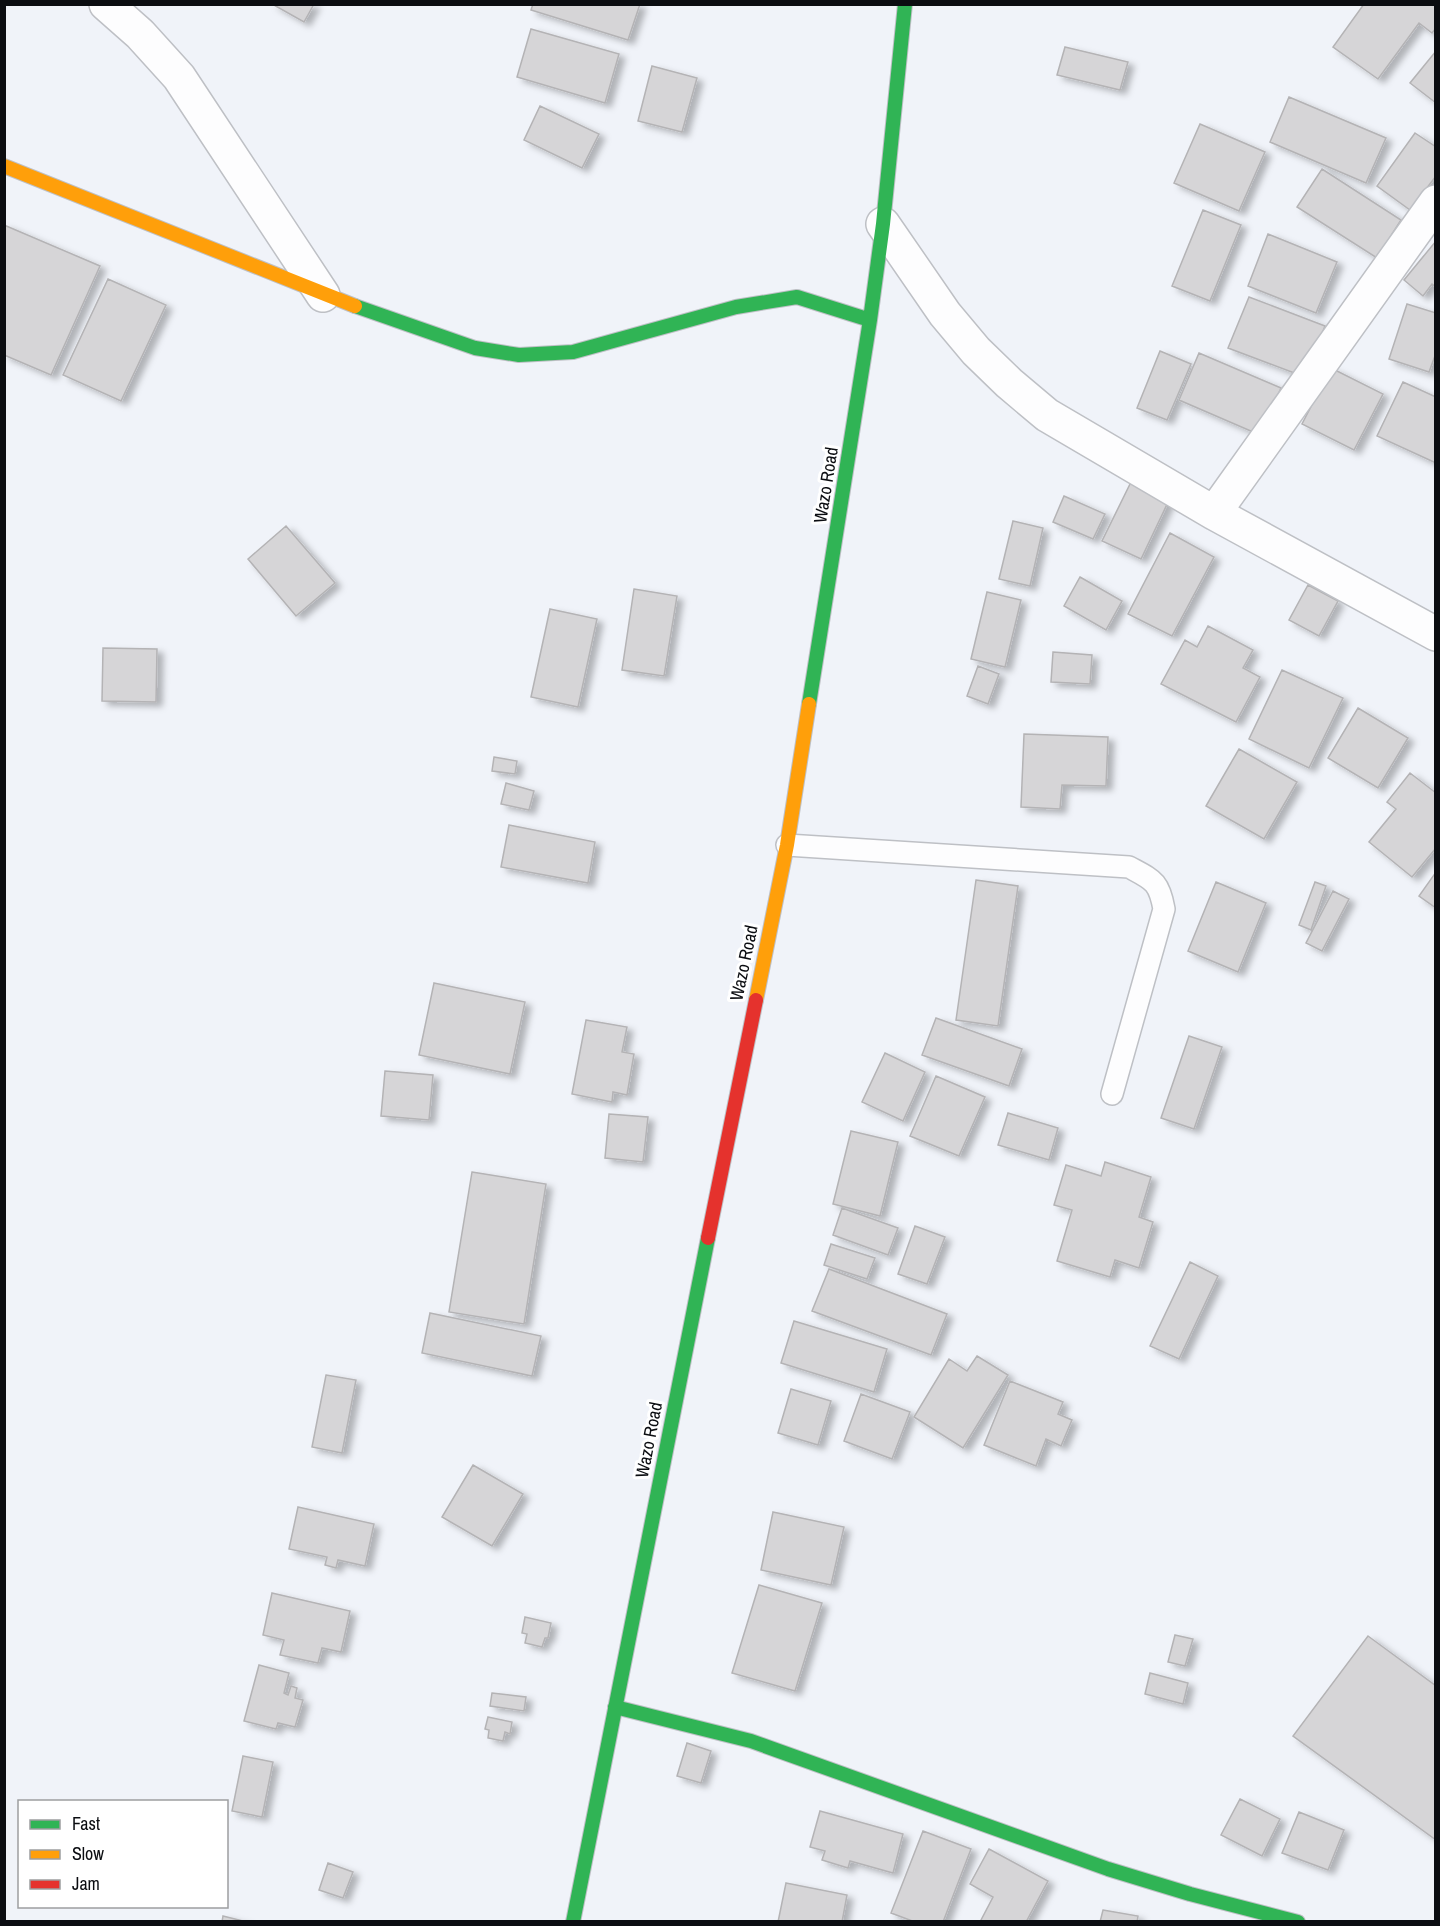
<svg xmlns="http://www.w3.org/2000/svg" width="1440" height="1926" font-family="'Archivo Narrow',sans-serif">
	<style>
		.building { fill: #d6d5d7; stroke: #b4b3b5; stroke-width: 1.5; filter: url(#shadow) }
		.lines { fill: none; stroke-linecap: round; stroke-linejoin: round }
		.lane-casing { stroke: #bec0c5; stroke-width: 24 }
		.street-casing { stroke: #bec0c5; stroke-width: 36 }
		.fast-casing { stroke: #bec0c5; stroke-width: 16 }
		.slow-casing { stroke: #bec0c5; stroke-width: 16 }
		.jam-casing { stroke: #bec0c5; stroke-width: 16 }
		.lane { stroke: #fdfdfe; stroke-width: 21 }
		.street { stroke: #fdfdfe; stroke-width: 33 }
		.fast { stroke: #30b455; stroke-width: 14 }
		.slow { stroke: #ff9f0a; stroke-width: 14 }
		.jam { stroke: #e5322d; stroke-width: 14 }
		.labels { text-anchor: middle; stroke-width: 6; stroke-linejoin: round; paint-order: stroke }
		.street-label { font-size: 18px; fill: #0b0d11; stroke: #fff }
	</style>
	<defs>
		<filter id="shadow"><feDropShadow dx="6" dy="4" stdDeviation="3" flood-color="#0004"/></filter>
	</defs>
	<rect width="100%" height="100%" fill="#f0f3f9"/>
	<!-- building -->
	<path class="building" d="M272,4H314L304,22Z
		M533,4H640L628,40L531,10Z
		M1364,4H1436V28L1432,33L1419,23L1378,79L1333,47Z
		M531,29L619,54L605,103L517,77Z
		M1065,47L1128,62L1120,90L1057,75Z
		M1436,51V103L1410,83Z
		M652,66L697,78L682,132L638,121Z
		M1289,97L1386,138L1366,183L1270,142Z
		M540,106L599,134L582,168L524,140Z
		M1200,124L1265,152L1239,211L1174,183Z
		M1415,133L1436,147V176L1410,210L1377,186Z
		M1322,169L1401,220L1377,258L1297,207Z
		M1203,210L1241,225L1210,301L1172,286Z
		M4,225L100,266L51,375L4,355Z
		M1268,234L1337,262L1316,313L1248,286Z
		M1436,241V287L1432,284L1423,296L1404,280Z
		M108,279L166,305L121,401L63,375Z
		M1249,297L1325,326L1305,377L1228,348Z
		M1407,304L1436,313V353L1429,372L1389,359Z
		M1160,351L1191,364L1167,420L1137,408Z
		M1199,353L1281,388L1260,435L1179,400Z
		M1331,368L1383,394L1354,450L1302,424Z
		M1403,382L1436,397V463L1377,436Z
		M1132,480L1170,498L1141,559L1102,541Z
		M1064,496L1105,514L1093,539L1053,522Z
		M1013,521L1043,528L1030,586L999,579Z
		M286,526L335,583L296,616L248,559Z
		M1170,533L1214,557L1172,636L1128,614Z
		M1080,577L1122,601L1106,630L1064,606Z
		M1308,585L1338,601L1319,636L1289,620Z
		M634,589L677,596L664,676L622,670Z
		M987,592L1021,600L1005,667L971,659Z
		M550,609L597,619L578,707L531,697Z
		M1208,626L1253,650L1243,668L1260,677L1236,722L1161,684L1185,640L1197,647Z
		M103,648L157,649L156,702L102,701Z
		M1053,652L1092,655L1090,684L1051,682Z
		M978,666L999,674L988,704L967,696Z
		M1282,670L1343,698L1309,768L1249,739Z
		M1358,708L1408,738L1378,788L1328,758Z
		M1024,734L1108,737L1106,786L1062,785L1060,809L1021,807Z
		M1239,749L1297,782L1264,839L1206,806Z
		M494,757L517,761L515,774L492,771Z
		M1410,773L1436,793V848L1412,877L1369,842L1396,809L1387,802Z
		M506,783L534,791L529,810L501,804Z
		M509,825L595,842L588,883L501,867Z
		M1436,872V908L1419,896Z
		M976,880L1018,886L998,1026L956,1020Z
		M1216,882L1266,903L1238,972L1188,951Z
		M1315,882L1326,886L1311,930L1299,925Z
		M1333,891L1349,899L1322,951L1306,943Z
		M434,983L525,1002L510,1074L419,1055Z
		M936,1018L1022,1049L1009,1086L922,1055Z
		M586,1020L627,1027L622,1052L634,1054L627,1095L613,1092L612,1102L572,1094Z
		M1189,1036L1222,1047L1194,1129L1161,1118Z
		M885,1053L925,1072L903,1121L862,1102Z
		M385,1071L433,1075L429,1120L381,1116Z
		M936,1076L985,1097L959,1156L910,1136Z
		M1008,1113L1058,1128L1049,1160L998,1145Z
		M609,1114L648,1117L643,1162L605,1158Z
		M851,1131L898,1142L880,1216L833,1204Z
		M1105,1162L1151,1177L1139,1217L1153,1222L1139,1268L1115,1260L1110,1277L1057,1261L1072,1210L1054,1205L1066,1165L1101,1176Z
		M472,1172L546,1184L524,1324L449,1312Z
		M842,1208L898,1228L888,1255L833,1235Z
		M915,1226L945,1237L927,1284L898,1274Z
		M831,1244L875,1258L867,1279L824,1265Z
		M1190,1262L1218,1276L1179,1359L1150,1346Z
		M829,1269L947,1314L931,1355L812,1311Z
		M430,1313L541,1336L532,1376L422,1353Z
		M794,1321L887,1349L874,1392L781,1363Z
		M977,1356L1008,1375L963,1448L914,1417L949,1359L967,1371Z
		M326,1375L356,1380L342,1453L312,1447Z
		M1010,1381L1063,1402L1058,1414L1072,1420L1061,1446L1046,1439L1036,1466L984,1445Z
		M791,1389L831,1401L818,1445L778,1433Z
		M861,1394L910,1412L892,1459L844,1441Z
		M473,1465L523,1494L492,1546L442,1517Z
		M298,1507L374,1524L365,1566L338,1560L336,1568L325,1565L327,1557L289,1549Z
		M773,1512L844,1527L831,1585L761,1570Z
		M759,1585L822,1603L795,1691L732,1673Z
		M272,1593L350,1611L341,1652L322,1648L318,1663L280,1655L284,1640L263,1635Z
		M525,1617L551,1623L548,1638H545L542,1647L525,1643L527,1634L522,1633Z
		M1175,1635L1193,1639L1185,1666L1168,1662Z
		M1368,1636L1436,1686V1840L1293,1736Z
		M259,1665L289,1673L284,1693L288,1695L291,1686L297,1688L295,1698L303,1700L295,1727L278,1723L276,1729L244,1721Z
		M1150,1673L1188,1683L1183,1704L1145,1694Z
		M492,1693L526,1697L524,1711L490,1706Z
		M488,1717L512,1722L510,1734L505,1732L503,1741L488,1738L489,1730L485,1729Z
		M687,1743L711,1751L701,1783L677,1776Z
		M243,1756L273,1762L262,1817L232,1811Z
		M1240,1799L1280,1819L1262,1856L1221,1835Z
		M820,1811L903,1834L893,1873L850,1861L848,1868L822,1860L825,1851L810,1847Z
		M1299,1812L1344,1830L1328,1870L1282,1853Z
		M923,1831L971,1849L943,1922H915L891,1913Z
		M989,1849L1048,1881L1026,1922H980L993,1897L970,1884Z
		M328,1863L353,1872L343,1898L319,1890Z
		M786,1883L847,1895L842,1922H778Z
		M1103,1910L1138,1916L1137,1922H1100Z
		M223,1916L247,1922H222Z"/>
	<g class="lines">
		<!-- lane casing -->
		<g class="lane-casing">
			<path id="lane" d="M787,845L1129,867C1153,880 1159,881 1164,909L1112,1094"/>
		</g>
		<!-- street casing -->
		<g class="street-casing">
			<path id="street" d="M106,4L140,34L179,77L323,295
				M883,224L945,314L976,351L1009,383L1047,415L1214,513L1436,634
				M1214,513L1436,202"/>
		</g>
		<!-- fast casing -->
		<g class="fast-casing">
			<path id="fast" d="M355,306L475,348L519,355L573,352L736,307L797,297L870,320
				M809,704L870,320L883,224L905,4
				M615,1707L751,1741L1108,1869L1190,1894L1298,1922
				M573,1922L708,1238"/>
		</g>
		<!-- slow casing -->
		<g class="slow-casing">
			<path id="slow" d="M4,166L355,306
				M756,1000L787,845L809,704"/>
		</g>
		<!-- jam casing -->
		<g class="jam-casing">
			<path id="jam" d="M708,1238L756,1000"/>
		</g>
		<!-- lane -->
		<use href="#lane" class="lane"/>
		<!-- street -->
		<use href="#street" class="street"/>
		<!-- fast -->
		<use href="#fast" class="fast"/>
		<!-- slow -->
		<use href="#slow" class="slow"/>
		<!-- jam -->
		<use href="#jam" class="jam"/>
	</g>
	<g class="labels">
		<!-- street labels -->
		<g class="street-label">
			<text transform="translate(826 485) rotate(-81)" y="6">Wazo Road</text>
			<text transform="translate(744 963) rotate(-78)" y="6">Wazo Road</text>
			<text transform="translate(649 1440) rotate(-79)" y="6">Wazo Road</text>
		</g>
	</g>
	<!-- border -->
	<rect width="1440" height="1926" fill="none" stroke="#0b0d11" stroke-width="12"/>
	<!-- legend -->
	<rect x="18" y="1800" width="210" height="108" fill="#ffffff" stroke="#9d9ea0" stroke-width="1.5"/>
	<rect x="30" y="1820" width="30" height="9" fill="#30b455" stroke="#9d9ea0" stroke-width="1.5"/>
	<text x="72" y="1830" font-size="18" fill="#0b0d11">Fast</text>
	<rect x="30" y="1850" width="30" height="9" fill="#ff9f0a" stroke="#9d9ea0" stroke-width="1.5"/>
	<text x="72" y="1860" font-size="18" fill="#0b0d11">Slow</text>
	<rect x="30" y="1880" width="30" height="9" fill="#e5322d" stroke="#9d9ea0" stroke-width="1.5"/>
	<text x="72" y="1890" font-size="18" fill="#0b0d11">Jam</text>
</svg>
